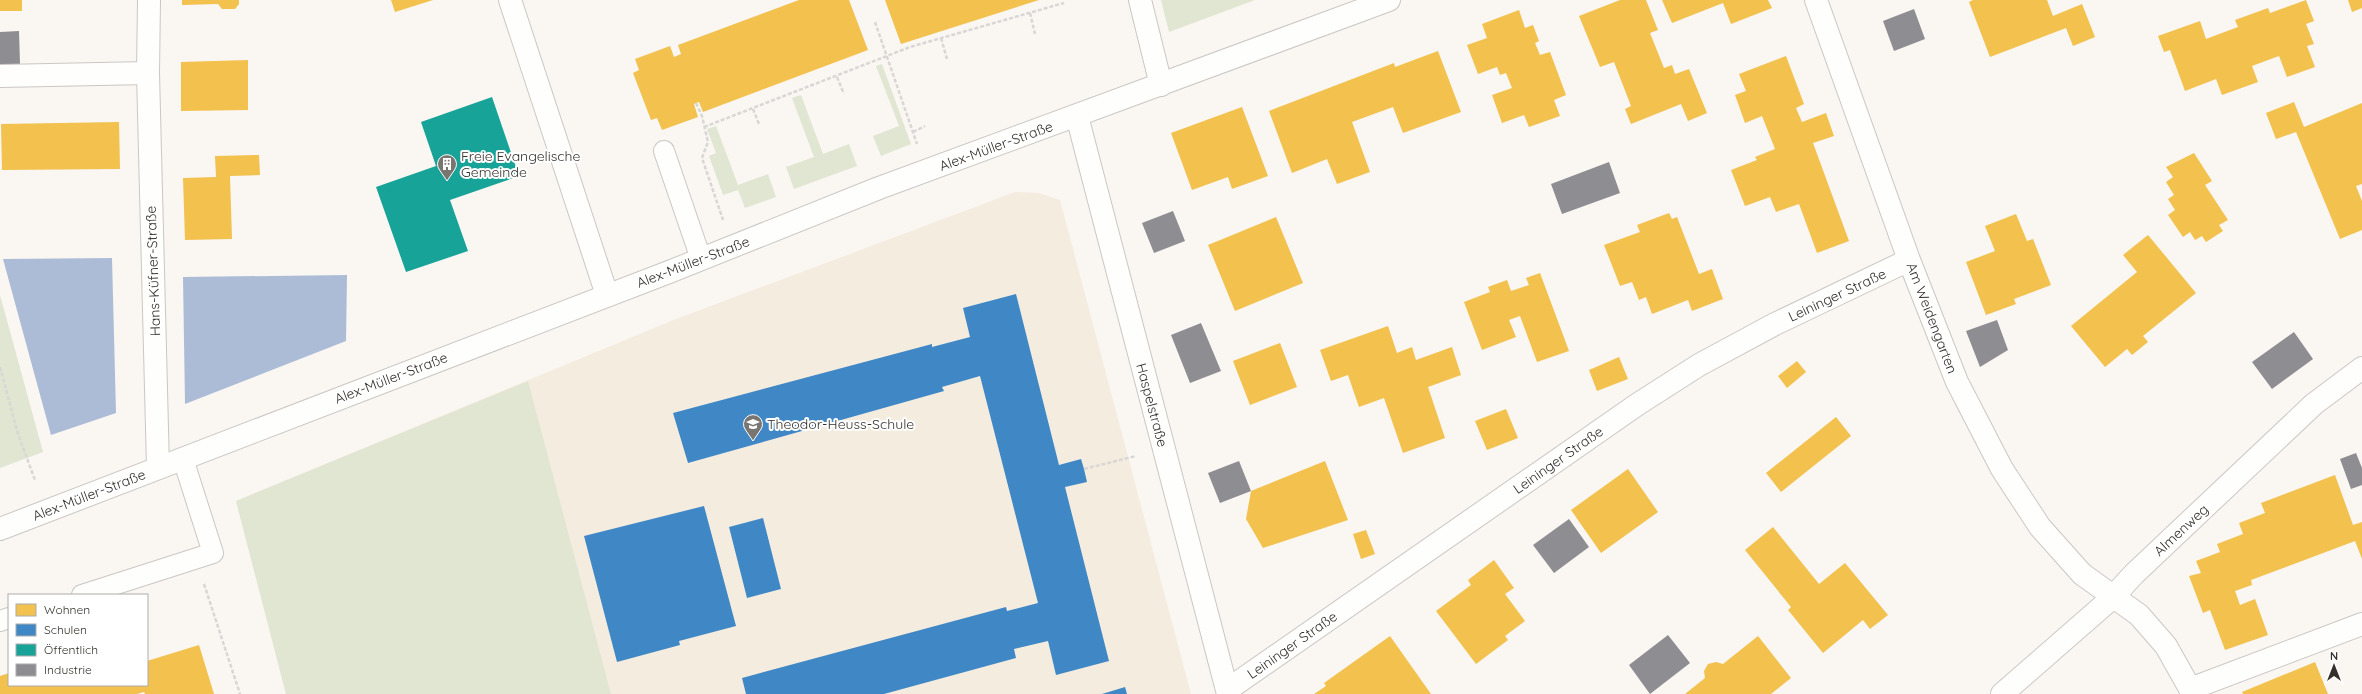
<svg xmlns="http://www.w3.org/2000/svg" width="2362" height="694" font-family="Quicksand,sans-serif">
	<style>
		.built { fill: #f5ece0 }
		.green { fill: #e0e6d2 }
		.water { fill: #acbcd7 }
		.homes { fill: #f2c14e }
		.schools { fill: #3f88c5 }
		.public { fill: #17a398 }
		.industry { fill: #8d8d92 }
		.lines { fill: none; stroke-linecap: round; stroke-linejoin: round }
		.lane-casing { stroke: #cbc7c4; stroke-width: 22 }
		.street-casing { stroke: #cbc7c4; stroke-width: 24 }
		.path { stroke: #d8d7d5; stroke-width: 2.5; stroke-dasharray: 4 2; stroke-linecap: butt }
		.lane { stroke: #fefefd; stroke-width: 20 }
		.street { stroke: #fefefd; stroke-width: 22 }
		.labels { text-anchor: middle; stroke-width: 4; stroke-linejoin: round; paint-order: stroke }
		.street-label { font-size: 14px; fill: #34302c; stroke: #fff }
		.poi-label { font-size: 14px; fill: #34302c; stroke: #fff; text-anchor: start }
	</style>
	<rect width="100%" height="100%" fill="#faf6f2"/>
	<!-- built -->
	<path class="built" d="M1015,192L1039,193L1060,200L1191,694H286L236,501L671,321Z"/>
	<!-- green -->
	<path class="green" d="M1161,0H1255L1169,32Z
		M882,64L911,144L881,156L873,136L899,126L876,66Z
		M801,95L823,154L849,144L857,166L794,189L786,167L814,157L792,98Z
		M716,126L738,185L768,174L776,197L745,208L738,190L723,195L709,156L716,153L707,129Z
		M0,295L43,452L0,468Z
		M528,381L611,694H286L236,501Z"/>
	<!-- water -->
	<path class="water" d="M112,258L116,413L51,435L3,259Z
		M347,275L346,341L185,404L183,277Z"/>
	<!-- homes -->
	<path class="homes" d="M0,0H22V11H0Z
		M182,0H239V4L235,9H222L218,4L182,5Z
		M391,0H433L395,12Z
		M799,0H849L868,50L703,112L699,102L696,103L694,104L698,117L662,130L657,118L651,120L633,73L639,70L635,59L670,46L674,57L681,54L678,45Z
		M885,0H1039L901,44Z
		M1620,0H1646L1658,30L1650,33L1664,68L1672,65L1675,74L1689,69L1707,113L1688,121L1681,104L1631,124L1625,109L1631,106L1614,62L1600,67L1579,16Z
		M1662,0H1768L1772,8L1731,24L1723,3L1672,23Z
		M1973,0H2047L2053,16L2082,4L2095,37L2073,46L2066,28L1990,57L1969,2Z
		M2306,0L2314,21L2306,24L2314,44L2307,46L2315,67L2287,77L2279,56L2252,66L2258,82L2222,95L2216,79L2185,91L2170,50L2164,52L2158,36L2200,21L2206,39L2238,27L2235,20L2268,8L2270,13Z
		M2348,0H2362V8L2352,12Z
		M1519,10L1525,28L1533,25L1539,41L1535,43L1540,55L1550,52L1566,95L1554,100L1560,116L1529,127L1524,115L1502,123L1492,95L1512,88L1506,73L1500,75L1497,67L1478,74L1467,45L1487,38L1482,24Z
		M1438,51L1461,112L1403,133L1393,107L1352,122L1370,172L1337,184L1327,159L1292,173L1269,111L1394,63L1395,67Z
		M1786,56L1804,104L1796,108L1802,122L1826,113L1834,136L1813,143L1849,241L1817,253L1799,204L1776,212L1770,197L1745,206L1731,170L1757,160L1755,157L1775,149L1762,116L1745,123L1735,95L1746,91L1739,74Z
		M248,60V110L181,111V62Z
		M2294,102L2304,127L2362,103V184L2356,186L2362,201V230L2340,239L2296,132L2276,139L2266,113Z
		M1242,107L1268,176L1232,189L1228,177L1192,190L1171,133Z
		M119,122L120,169L2,170L1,124Z
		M2194,153L2212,181L2205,185L2228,220L2219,225L2223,231L2206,242L2202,236L2195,240L2190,232L2183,237L2168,215L2175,210L2168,199L2174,195L2166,182L2173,177L2166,167Z
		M259,155L260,175L230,176L232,239L185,240L183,178L216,177L215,156Z
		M1669,213L1672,219L1677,217L1699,274L1712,269L1723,299L1692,311L1688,300L1652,314L1646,297L1639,300L1632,282L1620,286L1604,245L1640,232L1637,225Z
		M2016,214L2027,241L2033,239L2051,285L2014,299L2016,304L1986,315L1966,262L1995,251L1985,226Z
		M1276,217L1303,283L1235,311L1208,245Z
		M2148,235L2196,293L2143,336L2148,342L2132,355L2127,349L2105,367L2071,326L2137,272L2123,255Z
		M1540,273L1569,351L1537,362L1520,316L1509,320L1516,337L1482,350L1464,302L1490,292L1488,287L1507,280L1511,291L1529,285L1526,278Z
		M1388,326L1397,353L1412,347L1416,360L1452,347L1461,375L1428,387L1445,438L1403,453L1384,398L1359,407L1348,375L1331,381L1320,350Z
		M1280,343L1297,387L1250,405L1233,361Z
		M1619,357L1628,379L1597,391L1589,370Z
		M1797,361L1806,372L1787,388L1778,376Z
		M1506,409L1518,438L1487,450L1475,421Z
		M1836,417L1851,436L1781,492L1766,473Z
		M1325,461L1348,520L1263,548L1246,519L1251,491Z
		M1628,469L1658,512L1601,553L1571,510Z
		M2335,475L2353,525L2362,522V559L2355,541L2251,580L2252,585L2235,591L2240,605L2255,599L2268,635L2225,650L2210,610L2203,613L2189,576L2201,573L2196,561L2220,552L2217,544L2243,534L2239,523L2265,513L2261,503Z
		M1773,527L1819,584L1845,563L1888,615L1870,629L1863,620L1823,653L1788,610L1791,607L1745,550Z
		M1366,530L1375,554L1361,559L1353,534Z
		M1494,560L1514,588L1505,594L1525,621L1505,636L1508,640L1476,664L1436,611L1471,585L1468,580Z
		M1390,636L1431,694H1314L1326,686L1324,683Z
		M1758,636L1791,678L1771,694H1685L1705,678L1704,671L1708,664L1716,662L1723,664Z
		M199,645L214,694H145L144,692L137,694H0V676L9,673V685H147V661Z
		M2315,662L2328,694H2243L2242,692Z"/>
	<!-- schools -->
	<path class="schools" d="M1016,294L1059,465L1081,459L1084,469L1087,482L1065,487L1109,661L1056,675L1048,641L1014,649L1016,658L884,694H746L742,678L1006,607L1007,611L1038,603L980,376L942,387L944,391L688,463L673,413L932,344V347L970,337L963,308Z
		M704,506L736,626L679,641L680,645L617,662L584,536Z
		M763,518L781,589L747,598L729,527Z
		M1125,687L1127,694H1102Z"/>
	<!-- public -->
	<path class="public" d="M492,97L519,176L450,200L468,251L406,272L376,187L436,166L421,122Z"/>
	<!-- industry -->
	<path class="industry" d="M1914,9L1925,39L1894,51L1883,21Z
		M19,31L20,64L0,65V32Z
		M1609,162L1620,193L1562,214L1551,184Z
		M1173,211L1185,241L1154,253L1142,223Z
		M1997,320L2008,350L1980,367L1966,331Z
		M1201,323L1221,371L1190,383L1171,335Z
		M2294,332L2313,359L2272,389L2252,362Z
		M2356,453L2362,468V485L2351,489L2340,459Z
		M1239,461L1251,491L1220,503L1208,473Z
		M1569,519L1589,547L1554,573L1533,545Z
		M1668,635L1690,663L1650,694L1629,665Z"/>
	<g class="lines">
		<!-- lane casing -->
		<g class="lane-casing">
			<path id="lane" d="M664,151L701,259
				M82,595L213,553L183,459
				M0,621L9,618"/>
		</g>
		<!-- street casing -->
		<g class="street-casing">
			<path id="street" d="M149,0L148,73L158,468
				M510,0L607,295
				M1140,0L1161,85
				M1816,0L1909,260L1957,382L2002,469L2040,527L2082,574L2139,615L2166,646L2193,694
				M0,76L148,73
				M1077,116L1228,694
				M0,529L669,272L879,188L1389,0
				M2190,689L2362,624
				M1227,690L1638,404L1699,365L1775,324L1909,260
				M2002,694L2112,598L2134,574L2314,404L2362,368"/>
		</g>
		<!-- path -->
		<path class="path" d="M1030,13L1035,34
			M875,22L917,144
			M941,38L947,59
			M837,77L844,94
			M696,103L702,116L708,142L702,158L723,220
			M753,109L759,124
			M704,127L910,47L1064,3
			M913,132L925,126
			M0,367L18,434L35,480
			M1084,469L1136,456
			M204,584L240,694"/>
		<!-- lane -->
		<use href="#lane" class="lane"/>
		<!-- street -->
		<use href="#street" class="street"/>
	</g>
	<!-- icons -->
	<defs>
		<g id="building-pin" transform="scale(1)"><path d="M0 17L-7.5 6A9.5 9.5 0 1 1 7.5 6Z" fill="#797571" stroke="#fff"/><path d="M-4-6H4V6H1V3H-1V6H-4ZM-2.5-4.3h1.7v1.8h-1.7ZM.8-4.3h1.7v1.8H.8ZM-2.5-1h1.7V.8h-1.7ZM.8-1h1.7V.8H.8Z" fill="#fff"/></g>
		<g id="school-pin" transform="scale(1)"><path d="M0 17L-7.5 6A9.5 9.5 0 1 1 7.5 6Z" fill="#797571" stroke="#fff"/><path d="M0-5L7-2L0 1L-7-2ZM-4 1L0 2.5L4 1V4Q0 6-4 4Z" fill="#fff"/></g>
	</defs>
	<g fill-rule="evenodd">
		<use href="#building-pin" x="447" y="164"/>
		<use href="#school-pin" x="753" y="424"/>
	</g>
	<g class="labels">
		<!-- street labels -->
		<g class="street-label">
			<text transform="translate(996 146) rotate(-20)" y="5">Alex-Müller-Straße</text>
			<text transform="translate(693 262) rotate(-21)" y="5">Alex-Müller-Straße</text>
			<text transform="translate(153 271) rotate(-92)" y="5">Hans-Küfner-Straße</text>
			<text transform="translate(1837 295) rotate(-25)" y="5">Leininger Straße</text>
			<text transform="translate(1932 318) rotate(69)" y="5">Am Weidengarten</text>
			<text transform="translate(391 378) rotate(-21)" y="5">Alex-Müller-Straße</text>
			<text transform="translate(1152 405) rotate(75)" y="5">Haspelstraße</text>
			<text transform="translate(1558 460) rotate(-35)" y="5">Leininger Straße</text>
			<text transform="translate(89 495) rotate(-21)" y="5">Alex-Müller-Straße</text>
			<text transform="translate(2181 530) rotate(-43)" y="5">Almenweg</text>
			<text transform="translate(1292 645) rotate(-35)" y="5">Leininger Straße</text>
		</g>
		<!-- poi labels -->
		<g class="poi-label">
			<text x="461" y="161">Freie Evangelische<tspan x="461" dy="16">Gemeinde</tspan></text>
			<text x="767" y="429">Theodor-Heuss-Schule</text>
		</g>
	</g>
	<!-- legend -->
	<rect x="8" y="594" width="140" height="92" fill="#ffffff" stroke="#aeacab"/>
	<rect x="16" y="604" width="20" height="12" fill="#f2c14e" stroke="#aeacab"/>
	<text x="44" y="614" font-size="12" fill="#34302c">Wohnen</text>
	<rect x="16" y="624" width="20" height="12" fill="#3f88c5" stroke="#aeacab"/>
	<text x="44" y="634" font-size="12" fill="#34302c">Schulen</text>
	<rect x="16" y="644" width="20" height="12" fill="#17a398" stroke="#aeacab"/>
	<text x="44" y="654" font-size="12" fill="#34302c">Öffentlich</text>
	<rect x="16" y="664" width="20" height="12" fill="#8d8d92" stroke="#aeacab"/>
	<text x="44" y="674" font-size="12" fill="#34302c">Industrie</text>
	<!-- north arrow -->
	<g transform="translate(2334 666)" stroke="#ffffff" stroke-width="3" paint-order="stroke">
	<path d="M0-3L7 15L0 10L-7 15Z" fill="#34302c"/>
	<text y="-6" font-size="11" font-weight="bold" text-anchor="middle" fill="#34302c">N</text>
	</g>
</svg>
